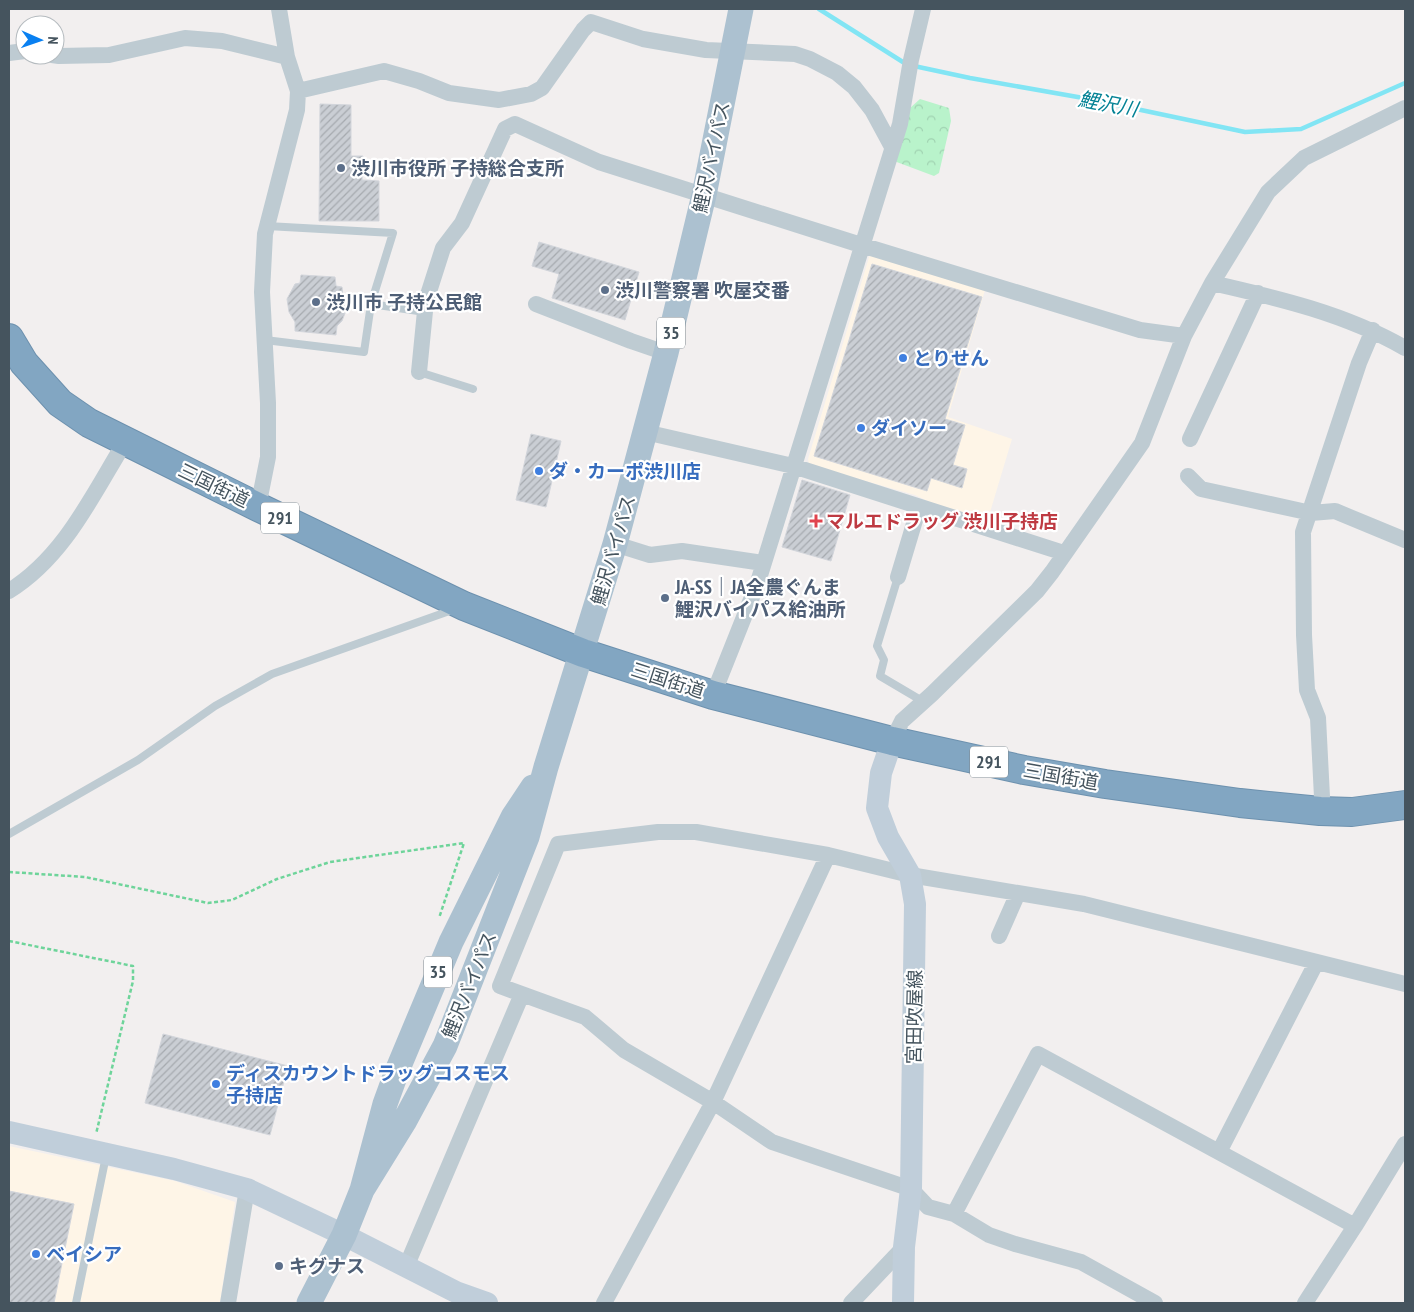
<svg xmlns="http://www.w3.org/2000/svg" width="1414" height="1312" font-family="'PT Sans Narrow','Noto Sans JP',sans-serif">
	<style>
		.commercial { fill: #fef5e7 }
		.park { fill: url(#park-crowns) }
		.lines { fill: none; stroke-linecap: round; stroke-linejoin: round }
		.stream { stroke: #82e5f4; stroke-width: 4.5 }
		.building { fill: url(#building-hatch); stroke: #d2d5db }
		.highway-casing { stroke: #6d91ae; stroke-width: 30 }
		.path { stroke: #6ed49a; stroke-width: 2.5; stroke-dasharray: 4 2.5; stroke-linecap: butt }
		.lane { stroke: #becbd2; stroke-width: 8 }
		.street { stroke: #becbd2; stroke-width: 16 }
		.secondary { stroke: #c0ceda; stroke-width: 22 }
		.primary { stroke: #acc1d0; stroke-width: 25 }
		.highway { stroke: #82a6c2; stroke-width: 28 }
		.service-dot { fill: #5c6f8a; stroke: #fff; stroke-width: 2 }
		.shop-dot { fill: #3f7fe0; stroke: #fff; stroke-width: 2 }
		.health-dot { fill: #e0444e; stroke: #fff; stroke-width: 2 }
		.labels { text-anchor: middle; stroke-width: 4.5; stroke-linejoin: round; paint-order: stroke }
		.shield { fill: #fff; stroke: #7d878e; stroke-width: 1 }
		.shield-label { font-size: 18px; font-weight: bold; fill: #45545e }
		.street-label { font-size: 19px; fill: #45545e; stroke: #fff }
		.service-label { font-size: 19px; font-weight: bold; fill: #4e5e75; stroke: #fff; text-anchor: start }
		.shop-label { font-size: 19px; font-weight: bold; fill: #366cbe; stroke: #fff; text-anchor: start }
		.health-label { font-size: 19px; font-weight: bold; fill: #be3a42; stroke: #fff; text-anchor: start }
		.water-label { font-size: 20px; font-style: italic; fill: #038295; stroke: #fff }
	</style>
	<defs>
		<pattern id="park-crowns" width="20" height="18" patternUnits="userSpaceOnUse" patternTransform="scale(1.25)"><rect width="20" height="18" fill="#b9f3cb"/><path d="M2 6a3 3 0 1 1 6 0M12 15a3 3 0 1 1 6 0" fill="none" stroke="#a0d2b1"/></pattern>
		<pattern id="building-hatch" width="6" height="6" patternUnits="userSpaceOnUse" patternTransform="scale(1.25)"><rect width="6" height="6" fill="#caced4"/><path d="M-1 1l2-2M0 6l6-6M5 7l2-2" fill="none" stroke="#a6aaaf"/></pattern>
	</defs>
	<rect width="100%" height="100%" fill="#f2efef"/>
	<!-- commercial -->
	<path class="commercial" d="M870,254L985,290L948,417L1012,439L988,519L936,505L915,495L809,465L808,459Z
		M9,1146L175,1181L235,1202L220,1303H9Z"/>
	<!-- park -->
	<path class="park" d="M920,99L949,108L951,121L939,173L934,176L894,161L910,108Z"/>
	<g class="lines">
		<!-- stream -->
		<path class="stream" d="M819,9L906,64
			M914,66L970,78L1089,99L1245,132L1301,129L1405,83"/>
	</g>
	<!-- building -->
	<path class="building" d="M320,104L351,105V156H363L362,180L379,181V221H319Z
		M539,242L639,272L625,320L552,298L559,274L532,266Z
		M872,264L982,297L945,419L965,425L953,465L967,469L962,488L931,478L927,491L814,456Z
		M301,275L335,277L336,286L342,287L345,313L342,321L337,326L336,335L295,331V322L289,312L287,299L295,284L300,283Z
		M531,434L561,441L546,507L516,500Z
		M802,480L850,495L831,561L782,547Z
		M163,1034L288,1066L270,1135L145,1103Z
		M9,1191L74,1204L54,1303H9Z"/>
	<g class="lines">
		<!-- highway casing -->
		<g class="highway-casing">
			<path id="highway" d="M9,338L24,363L60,403L89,423L258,507L464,606L583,653L713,695L892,741L1024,770L1105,784L1240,803L1320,811L1352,812L1405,805"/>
		</g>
		<!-- path -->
		<path class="path" d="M9,872L85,877L208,903L232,900L277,879L330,862L464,843L439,918
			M9,941L133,966V981L96,1134"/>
		<!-- lane -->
		<path class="lane" d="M371,304L425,312
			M265,340L364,352L371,304L393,233L267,226
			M419,372L473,389
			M898,577L877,646L884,660L880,676L924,702
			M9,834L138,760L215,706L272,674L455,609
			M76,1303L106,1156"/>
		<!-- street -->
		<path class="street" d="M9,53L25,51
			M52,55L59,56L109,55L185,38L222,41L287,57
			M298,91L384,71L419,81L449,93L499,100L531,94L542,88L583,30L591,22L643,39L706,50L795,54L810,59L837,73L854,87L872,110L892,147
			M1212,283C1278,298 1346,314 1405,348
			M536,304L631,341L666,353
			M419,372L426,301L443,248L462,223L505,129L515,124L599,162L861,245L1140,330L1184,336
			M645,432L793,466L1064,553
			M1190,439L1258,293
			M1188,476L1201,489L1311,513L1335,511L1405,540
			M258,507L268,457V403L262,292L265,234L297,110L298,91L287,57L279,9
			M615,544L650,555L682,551L763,563
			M898,577L919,507
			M9,591C64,557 92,496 125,442
			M713,695L758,582L900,124L911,60L923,9
			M892,741L902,721L932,694L1037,591L1052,572L1142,443L1184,336L1212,283L1268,192L1304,158L1405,108
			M1320,811L1322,797L1318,718L1307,690L1304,635L1303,532L1359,363L1373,330
			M999,936L1018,893
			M1219,1152L1316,963
			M954,1214L1038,1054L1355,1226
			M406,1267L522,994
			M228,1303L247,1189
			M604,1303L713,1102L828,855
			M851,1303L904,1247
			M1155,1303L1081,1262L1015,1244L989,1235L954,1214L928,1207L911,1189L772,1142L713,1102L624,1050L585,1017L500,986L558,844L658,832H696L828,855L910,875L1084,904L1405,984
			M1305,1303L1355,1226L1405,1144"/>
		<!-- secondary -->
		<path class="secondary" d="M892,741L881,773L877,808L888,837L910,875L915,904L911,1189L904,1247L903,1303
			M9,1132L174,1169L247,1189L344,1235L456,1292L487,1303"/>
		<!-- primary -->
		<path class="primary" d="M362,1190L404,1122L445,1046L527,837L546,767L615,544L666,353L704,195L741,9
			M309,1303L344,1235L362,1190L385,1104L397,1071L451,942L513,817L533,787"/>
		<!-- highway -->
		<use href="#highway" class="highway"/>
	</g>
	<!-- markers -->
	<g class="service-dot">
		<circle cx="341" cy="168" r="5"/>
		<circle cx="605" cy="290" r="5"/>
		<circle cx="316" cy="302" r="5"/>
		<circle cx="665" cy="598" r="5"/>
		<circle cx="279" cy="1266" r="5"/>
	</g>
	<g class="shop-dot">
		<circle cx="903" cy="358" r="5"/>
		<circle cx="861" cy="428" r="5"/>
		<circle cx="539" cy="471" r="5"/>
		<circle cx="216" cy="1084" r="5"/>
		<circle cx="36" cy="1254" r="5"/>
	</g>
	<path class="health-dot" d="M813.5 513.5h5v5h5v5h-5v5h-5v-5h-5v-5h5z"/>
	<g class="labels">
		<!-- shield labels -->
		<g class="shield">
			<rect x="657" y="317.5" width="28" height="31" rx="4"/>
			<rect x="261" y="502.5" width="38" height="31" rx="4"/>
			<rect x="970" y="746.5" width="38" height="31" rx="4"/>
			<rect x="424" y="956.5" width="28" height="31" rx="4"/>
		</g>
		<g class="shield-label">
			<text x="671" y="339">35</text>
			<text x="280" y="524">291</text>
			<text x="989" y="768">291</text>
			<text x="438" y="978">35</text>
		</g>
		<!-- street labels -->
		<g class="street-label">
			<text transform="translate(711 157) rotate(-78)" y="7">鯉沢バイパス</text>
			<text transform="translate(214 485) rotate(26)" y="7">三国街道</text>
			<text transform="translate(613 550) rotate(-74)" y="7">鯉沢バイパス</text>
			<text transform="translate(668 680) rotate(18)" y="7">三国街道</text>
			<text transform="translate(1061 776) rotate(10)" y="7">三国街道</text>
			<text transform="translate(469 985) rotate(-68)" y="7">鯉沢バイパス</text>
			<text transform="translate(914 1017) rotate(-89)" y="7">宮田吹屋線</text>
		</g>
		<!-- service labels -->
		<g class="service-label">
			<text x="351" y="175">渋川市役所 子持総合支所</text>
			<text x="615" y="297">渋川警察署 吹屋交番</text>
			<text x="326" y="309">渋川市 子持公民館</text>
			<text x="675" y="594">JA-SS｜JA全農ぐんま<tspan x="675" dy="22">鯉沢バイパス給油所</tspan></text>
			<text x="289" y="1273">キグナス</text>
		</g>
		<!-- shop labels -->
		<g class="shop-label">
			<text x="913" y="365">とりせん</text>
			<text x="871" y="435">ダイソー</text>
			<text x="549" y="478">ダ・カーポ渋川店</text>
			<text x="226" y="1080">ディスカウントドラッグコスモス<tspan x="226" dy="22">子持店</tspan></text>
			<text x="46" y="1261">ベイシア</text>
		</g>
		<!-- health labels -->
		<g class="health-label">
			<text x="826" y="528">マルエドラッグ 渋川子持店</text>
		</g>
		<!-- water labels -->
		<g class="water-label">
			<text transform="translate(1108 104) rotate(11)" y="7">鯉沢川</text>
		</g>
	</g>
	<!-- border -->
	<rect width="1414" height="1312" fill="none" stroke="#45545e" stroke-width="20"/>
	<!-- north arrow -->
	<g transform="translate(40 40) rotate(92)"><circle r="24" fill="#ffffff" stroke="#b5bbbf"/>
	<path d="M0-4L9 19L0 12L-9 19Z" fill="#0980f1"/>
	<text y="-8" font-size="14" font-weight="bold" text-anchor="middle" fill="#45545e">N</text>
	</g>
</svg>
